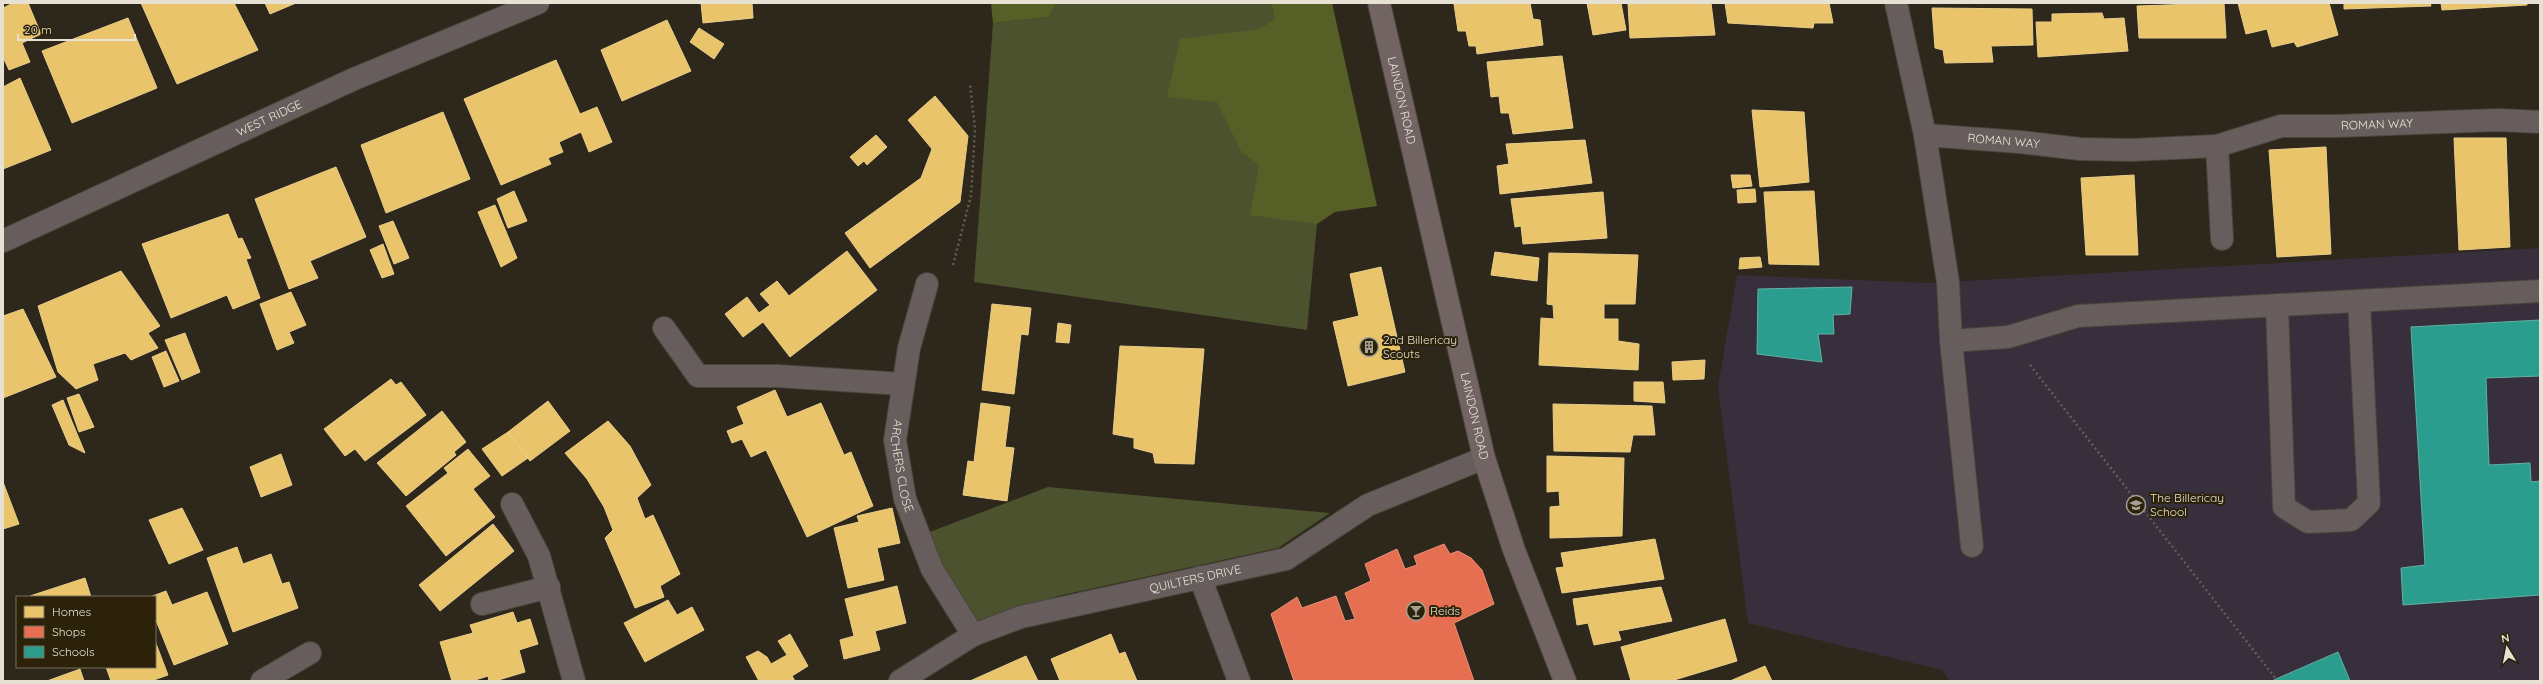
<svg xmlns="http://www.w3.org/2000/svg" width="2543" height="684" font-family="Quicksand,sans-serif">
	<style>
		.education { fill: #372f3c }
		.green { fill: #4b522d }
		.forest { fill: #566026 }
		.homes { fill: #e9c46a; stroke: #e8cd8a }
		.shops { fill: #e76f51; stroke: #e79178 }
		.schools { fill: #2a9d8f; stroke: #63b1a3 }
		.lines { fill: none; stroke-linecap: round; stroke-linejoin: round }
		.minor-casing { stroke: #4a453b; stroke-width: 24 }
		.major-casing { stroke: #4a453b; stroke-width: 24 }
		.path { stroke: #645d58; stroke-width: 2.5; stroke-dasharray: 2 3; stroke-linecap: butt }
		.minor { stroke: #675d5c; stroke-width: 22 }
		.major { stroke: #726462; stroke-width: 22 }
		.labels { text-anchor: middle; stroke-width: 4; stroke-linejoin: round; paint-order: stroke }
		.street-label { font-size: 12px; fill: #e7e1d3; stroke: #2c220a }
		.poi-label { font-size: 12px; fill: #e7e1d3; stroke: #2c220a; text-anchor: start }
	</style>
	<rect width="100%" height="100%" fill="#2e281c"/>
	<!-- education -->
	<path class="education" d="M2540,248V681H1950L1942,670L1748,623L1718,387L1737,275L1929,283Z"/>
	<!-- green -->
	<path class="green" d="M1057,3H1271L1306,140L1317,224L1307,330L974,282L993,23L1049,17Z
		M1048,487L1330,513L1278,548L1058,596L967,626L919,536Z"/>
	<!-- forest -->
	<path class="forest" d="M991,3H1057L1049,17L993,23Z
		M1271,3H1332L1377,206L1335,212L1317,224L1250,215L1259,165L1241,151L1217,102L1167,97L1180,39L1260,29L1275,19Z"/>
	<!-- homes -->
	<path class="homes" d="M13,3H28L41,34L22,43L30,62L9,70L3,57V8Z
		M141,3H234L258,50L177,84Z
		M265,3H296L270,14Z
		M701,3H752L753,18L703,23Z
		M1530,3L1533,19L1540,20L1543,45L1477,54L1476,46H1469L1466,31H1458L1454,4Z
		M1587,3H1621L1626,30L1593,35Z
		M1711,3L1715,35L1630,38L1628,4Z
		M1725,3H1829L1833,23H1814L1813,28L1728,23Z
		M2224,3L2226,38H2139L2137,6Z
		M2238,3H2329L2338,35L2297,47L2294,42L2272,47L2267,29L2246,34Z
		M2344,3H2430L2431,6L2344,9Z
		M2441,3H2527V5L2442,10Z
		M1932,8L2032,9L2033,45L1991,46L1993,62L1945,63L1943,50L1935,48Z
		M2102,13L2104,19L2124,18L2128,51L2038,57L2036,22H2052V14Z
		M128,18L157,88L72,123L42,51Z
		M667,20L691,71L622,101L601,50Z
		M699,28L724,44L714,59L690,42Z
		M1562,56L1573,128L1513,134L1509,113H1501L1499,96L1491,97L1487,62Z
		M556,60L580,114L597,107L612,142L589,152L581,132L559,142L563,152L548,158L551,164L501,185L464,99Z
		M20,78L51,150L3,169V87Z
		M935,96L968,136L960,202L870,268L845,233L921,178L932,149L908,120Z
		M1752,110L1804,112L1809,182L1760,187Z
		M443,112L470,179L386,213L361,145Z
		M876,135L887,147L867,165L864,161L858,166L850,157Z
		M2454,138H2506L2510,247L2459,250Z
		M1585,140L1592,183L1500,194L1497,166L1509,164L1506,144Z
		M2326,147L2331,254L2277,257L2269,150Z
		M336,167L366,237L310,261L318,278L289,289L255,199Z
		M1731,175H1750L1752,186L1733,188Z
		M2134,175L2138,255H2086L2081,178Z
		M1755,189L1756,202L1738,203L1737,190Z
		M514,191L527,221L508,228L497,199Z
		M1814,191L1819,265L1769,264L1764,192Z
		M1603,192L1607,238L1523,244L1521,226L1515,227L1511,199Z
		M495,205L517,258L501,267L478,212Z
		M228,214L238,239L242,238L251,258L246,259L260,298L233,309L227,295L171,318L142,244Z
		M393,221L409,258L394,264L379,226Z
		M383,244L394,274L382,278L370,250Z
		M847,251L877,290L790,357L763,322L743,337L725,314L747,297L759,313L770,305L760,294L777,281L789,296Z
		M1495,252L1539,258L1537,281L1491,275Z
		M1549,253L1638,255L1635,304H1604V319H1618V341L1639,344L1638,370L1539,365L1541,318L1554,319L1553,305L1547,304Z
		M1760,257L1762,267L1739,269L1740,258Z
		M1381,267L1405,372L1348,386L1333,322L1359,316L1350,274Z
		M121,271L160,326L148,333L158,348L131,360L125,353L93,364L98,380L76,389L58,372L38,306Z
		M291,292L306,325L289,332L294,343L277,350L260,304Z
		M992,304L1031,308L1028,335L1021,334L1014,394L982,390Z
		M23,309L56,377L3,398V316Z
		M1058,323L1071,325L1069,343L1056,342Z
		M185,333L200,372L182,380L165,340Z
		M1120,346L1204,349L1194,464L1155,463L1153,453L1134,448V438L1113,434Z
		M166,351L179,381L164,387L152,357Z
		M1705,360L1704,379L1673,380L1672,362Z
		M391,379L396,385L401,382L426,415L365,461L355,449L345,456L324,429Z
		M1634,382H1663L1665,403L1634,401Z
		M775,390L787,417L821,403L844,455L851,452L873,506L807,537L766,450L751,457L742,439L732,443L727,431L744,424L737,407Z
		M79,394L94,427L79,432L67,398Z
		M63,400L85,453L69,445L52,405Z
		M548,401L570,431L530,461L508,432Z
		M981,403L1010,407L1005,447L1014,448L1007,501L963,495L968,461L974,462Z
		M1553,404L1652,406L1655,435H1633L1630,452L1554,451Z
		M442,411L466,442L454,452L456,455L406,496L377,463Z
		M608,421L630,446L651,485L637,498L645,519L653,515L680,574L660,586L664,597L635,608L605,538L613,530L604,507L587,479L565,453Z
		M508,432L528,458L502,476L482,449Z
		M468,449L490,476L473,489L495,517L446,556L406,506L448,473L444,468Z
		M281,454L292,485L261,497L250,467Z
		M1547,456L1624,458L1622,536L1550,538V507L1560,506L1559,491L1547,492Z
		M3,482L19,524L3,529Z
		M182,508L203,550L169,564L149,520Z
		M892,508L900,543L877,548L884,580L848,588L834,528L859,522L857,516Z
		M493,524L514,551L440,611L419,585Z
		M1655,539L1664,579L1562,593L1556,568L1564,567L1561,553Z
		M237,547L243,564L271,554L282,584L289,582L298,608L233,632L207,558Z
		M85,578L91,597H31L30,596Z
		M897,586L906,623L875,631L880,650L844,659L840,640L854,636L845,599Z
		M1661,587L1672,621L1618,631L1621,640L1594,645L1588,623L1577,625L1573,599Z
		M166,591L172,605L207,592L228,644L174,665L155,618V597H150Z
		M668,600L677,615L692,607L704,630L645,662L624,623Z
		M513,612L517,623L530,619L538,644L519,650L525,672L495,681H489L488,676L472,681H452L440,642L473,633L470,625Z
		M1725,619L1737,661L1671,681H1631L1621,647Z
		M790,634L808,666L792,676L795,681H759L746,657L758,651L767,657L771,664L787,655L778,641Z
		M1111,634L1119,654L1125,652L1137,681H1060L1051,659Z
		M155,641L168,675L151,681H111L106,667H155Z
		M1026,656L1038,681H970Z
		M1765,666L1772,681H1730Z
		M80,669L84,681H47Z"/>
	<!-- shops -->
	<path class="shops" d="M1444,544L1450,554L1458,551L1471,558L1482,570L1494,604L1454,623L1474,681H1294L1271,614L1297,597L1302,608L1336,596L1345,621L1355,619L1345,593L1371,581L1365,564L1397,549L1405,569L1417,565L1414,556Z"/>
	<!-- schools -->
	<path class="schools" d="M1852,287L1850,314L1833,315L1834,334H1818L1822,362L1757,354L1758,289Z
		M2540,320V376L2486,378L2489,465L2530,463L2531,482L2540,481V595L2403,605L2401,568L2425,565L2411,327Z
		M2338,652L2350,681H2272L2276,679Z"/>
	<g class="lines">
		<!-- minor casing -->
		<g class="minor-casing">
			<g id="minor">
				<path id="s1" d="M1896,3L1925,135L2020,142L2080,149L2131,150L2217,146L2281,126H2337L2498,120L2540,122"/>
				<path d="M1925,135L1948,282L1951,341L1972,546"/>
				<path d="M2217,146L2222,239"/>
				<path id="s2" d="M3,241L354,79L538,3"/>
				<path id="s3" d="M927,284L909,348L895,440L905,499L932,569L973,635"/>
				<path d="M2277,306L2284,507L2308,522L2351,520L2369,503L2359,301"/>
				<path d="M664,328L698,376H777L903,384"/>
				<path d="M1951,341L2008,337L2078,316L2540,291"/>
				<path d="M512,504L539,556L574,681"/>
				<path d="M1200,577L1239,681"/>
				<path d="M482,604L549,587"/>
				<path d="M262,681L310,653"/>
				<path id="s4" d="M900,681L973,635L1021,617L1286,559L1368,505L1484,458"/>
			</g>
		</g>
		<!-- major casing -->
		<g class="major-casing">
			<g id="major">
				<path id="s5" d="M1379,3L1484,458L1514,550L1565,681"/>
			</g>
		</g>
		<!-- path -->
		<path class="path" d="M953,265L971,196L975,129L970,84
			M2030,365L2276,679"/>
		<!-- minor -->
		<use href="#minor" class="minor"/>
		<!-- major -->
		<use href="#major" class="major"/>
	</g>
	<!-- icons -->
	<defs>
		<g id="building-ring" transform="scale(1)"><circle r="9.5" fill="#2c220a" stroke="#a6a093" stroke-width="1.5"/><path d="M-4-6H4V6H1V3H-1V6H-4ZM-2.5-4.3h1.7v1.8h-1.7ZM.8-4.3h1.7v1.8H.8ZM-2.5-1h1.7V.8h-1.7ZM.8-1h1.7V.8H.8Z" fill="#a6a093"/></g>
		<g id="school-ring" transform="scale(1)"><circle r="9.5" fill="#2c220a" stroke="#a6a093" stroke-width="1.5"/><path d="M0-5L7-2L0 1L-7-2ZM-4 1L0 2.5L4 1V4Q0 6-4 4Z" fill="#a6a093"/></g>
		<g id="bar-ring" transform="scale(1)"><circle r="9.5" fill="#2c220a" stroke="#a6a093" stroke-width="1.5"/><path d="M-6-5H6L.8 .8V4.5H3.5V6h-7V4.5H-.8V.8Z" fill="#a6a093"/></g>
	</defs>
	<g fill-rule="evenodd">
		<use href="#building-ring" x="1369" y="347"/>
		<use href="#school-ring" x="2136" y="505"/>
		<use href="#bar-ring" x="1416" y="611"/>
	</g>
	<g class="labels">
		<!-- street labels -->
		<g class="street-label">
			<text dy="4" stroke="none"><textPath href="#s5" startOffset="100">LAINDON ROAD</textPath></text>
			<text dy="4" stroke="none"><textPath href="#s2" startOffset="293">WEST RIDGE</textPath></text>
			<text dy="4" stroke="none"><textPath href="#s1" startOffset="591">ROMAN WAY</textPath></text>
			<text dy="4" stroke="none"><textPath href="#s1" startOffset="214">ROMAN WAY</textPath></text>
			<text dy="4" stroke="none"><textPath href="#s5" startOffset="424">LAINDON ROAD</textPath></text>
			<text dy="4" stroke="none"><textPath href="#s3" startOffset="186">ARCHERS CLOSE</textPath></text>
			<text dy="4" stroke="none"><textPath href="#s4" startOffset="316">QUILTERS DRIVE</textPath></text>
		</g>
		<!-- poi labels -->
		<g class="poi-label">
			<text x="1383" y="344">2nd Billericay<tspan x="1383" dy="14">Scouts</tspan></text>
			<text x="2150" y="502">The Billericay<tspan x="2150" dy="14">School</tspan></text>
			<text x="1430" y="615">Reids</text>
		</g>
	</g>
	<!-- border -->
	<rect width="2543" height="684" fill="none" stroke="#e7e1d3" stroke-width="8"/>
	<!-- legend -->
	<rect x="16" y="596" width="140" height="72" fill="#2c220a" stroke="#776e5a"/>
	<rect x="24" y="606" width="20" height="12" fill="#e9c46a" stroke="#776e5a"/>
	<text x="52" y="616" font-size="12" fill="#e7e1d3">Homes</text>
	<rect x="24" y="626" width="20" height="12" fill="#e76f51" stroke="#776e5a"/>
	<text x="52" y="636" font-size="12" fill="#e7e1d3">Shops</text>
	<rect x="24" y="646" width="20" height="12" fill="#2a9d8f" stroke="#776e5a"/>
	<text x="52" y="656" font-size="12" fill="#e7e1d3">Schools</text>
	<!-- north arrow -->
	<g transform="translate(2507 648) rotate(350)" stroke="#2c220a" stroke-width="3" paint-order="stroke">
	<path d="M0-3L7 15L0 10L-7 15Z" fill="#e7e1d3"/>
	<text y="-6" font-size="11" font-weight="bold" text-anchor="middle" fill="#e7e1d3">N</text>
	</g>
	<!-- scale -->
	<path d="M18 34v6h117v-6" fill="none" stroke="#e7e1d3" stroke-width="2"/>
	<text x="24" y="34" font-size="12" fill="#e7e1d3" stroke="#2c220a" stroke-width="3" paint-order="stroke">20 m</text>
</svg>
